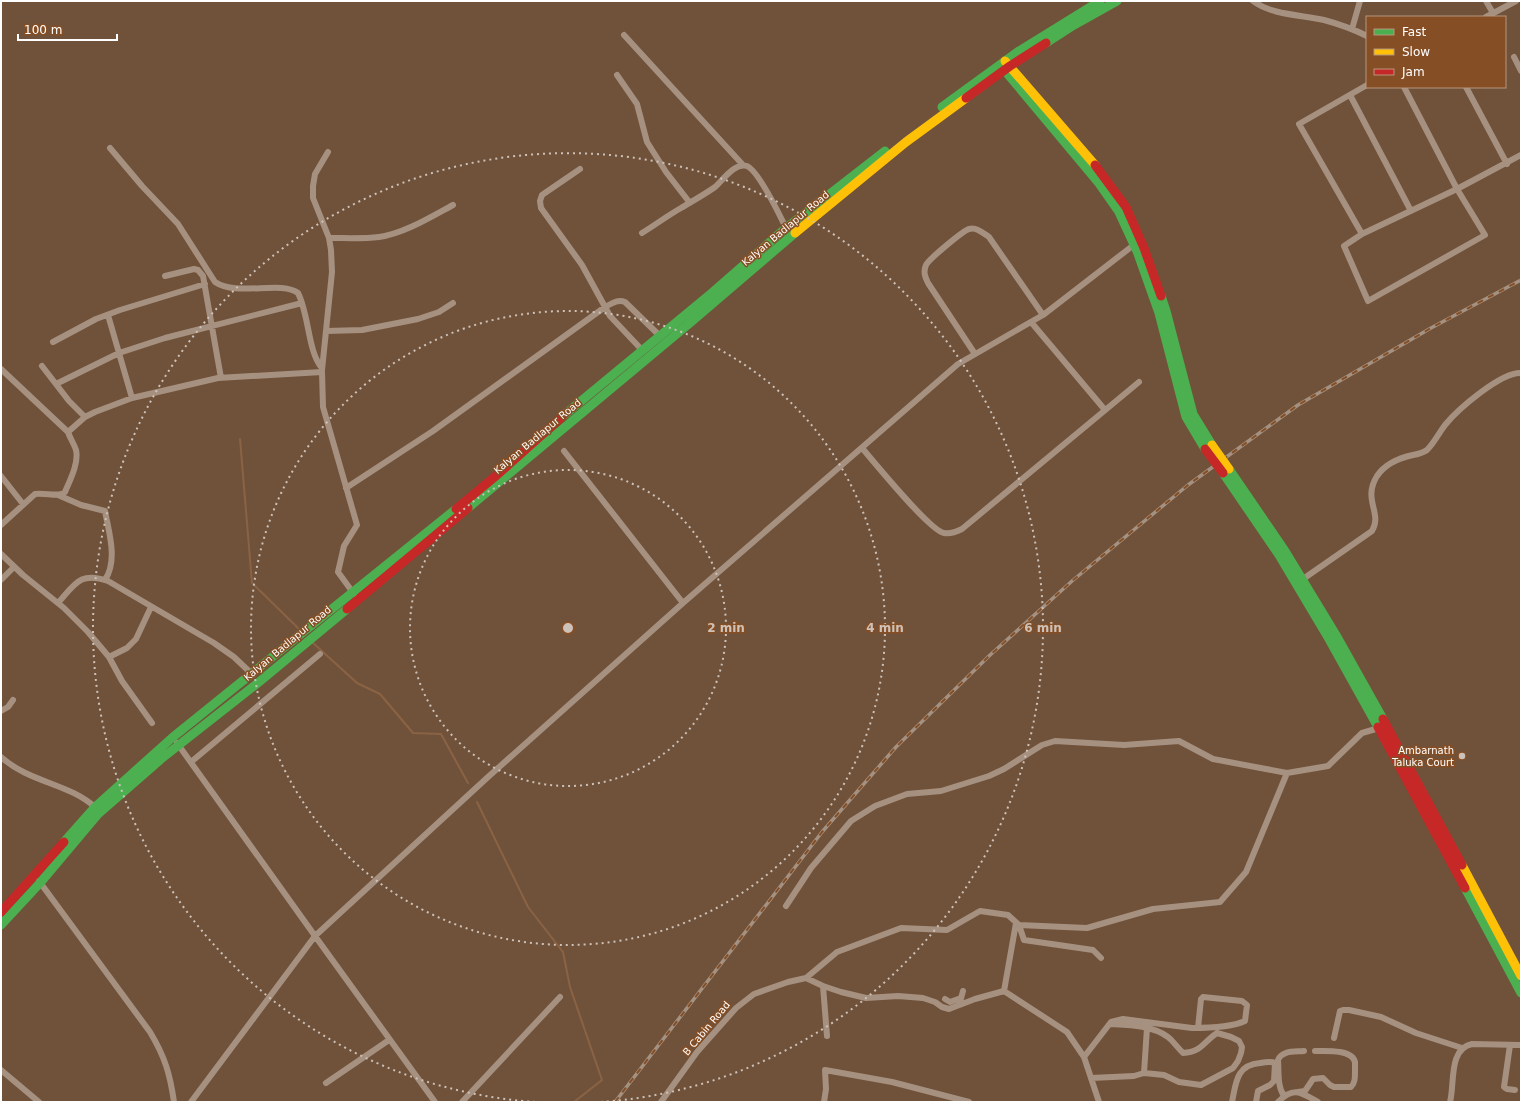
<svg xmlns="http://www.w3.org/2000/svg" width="1522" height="1103" font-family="'DejaVu Sans',sans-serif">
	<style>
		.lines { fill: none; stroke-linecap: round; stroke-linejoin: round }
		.stream { stroke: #8a6345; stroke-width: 2 }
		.street { stroke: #a69181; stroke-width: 6 }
		.fast { stroke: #4caf50; stroke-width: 9 }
		.slow { stroke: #ffc107; stroke-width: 9 }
		.jam { stroke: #c62828; stroke-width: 9 }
		.rail-casing { stroke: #a49181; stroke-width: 3.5 }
		.rail { stroke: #864e24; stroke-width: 2; stroke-dasharray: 6; stroke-linecap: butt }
		.slow-bridge { stroke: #ffc107; stroke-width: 9 }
		.jam-bridge { stroke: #c62828; stroke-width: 9 }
		.ring { fill: none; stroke: #cdc2ba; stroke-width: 2; stroke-dasharray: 2 4 }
		.poi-dot { fill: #cdc2ba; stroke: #864e24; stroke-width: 1.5 }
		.labels { text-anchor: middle; stroke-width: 3; stroke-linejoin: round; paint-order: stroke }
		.street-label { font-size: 10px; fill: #fff; stroke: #864e24 }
		.poi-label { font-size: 10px; fill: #fff; stroke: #864e24; text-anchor: end }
		.centre { fill: #cdc2ba; stroke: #864e24; stroke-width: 2 }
		.ring-label { font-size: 12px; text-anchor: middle; font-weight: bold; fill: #cdc2ba; stroke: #864e24; stroke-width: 3; stroke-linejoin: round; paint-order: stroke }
	</style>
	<rect width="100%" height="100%" fill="#70523a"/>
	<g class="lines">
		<!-- stream -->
		<path class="stream" d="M240,439L252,583L298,628
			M312,642L357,683L380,694L413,733L441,734L468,783
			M477,802L528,907L563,952L570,987L602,1080L574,1102"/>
		<!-- street -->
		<path class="street" d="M1253,1C1271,15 1302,15 1324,20C1339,24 1353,29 1367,36
			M1486,1L1493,13
			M1486,17L1516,1
			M1352,29L1360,1
			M624,35L743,165
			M1514,57L1521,71
			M617,75L637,104L647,142L666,172L690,203
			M1404,87L1457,189L1485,235L1368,301L1344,246L1362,234L1457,189L1521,155
			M1466,87L1507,164
			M1350,95L1411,211
			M110,148L142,186L178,224L215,282C237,297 281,280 298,293C309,314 308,353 322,368
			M580,169L542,195L540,201L541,208L582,265L610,316L642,350
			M642,233C655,225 667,216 681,208C692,201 704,195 715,187C723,180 735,162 747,166C759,171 780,216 786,228
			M1362,234L1299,124L1367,85
			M329,238C345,238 363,239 379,237C403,234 431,217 453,205
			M165,276L194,269L198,270L203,276L221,378
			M108,315L132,398
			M1031,322L1105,410
			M326,331L362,330L418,319L439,312L453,303
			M53,342L96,319L120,310L205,284
			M975,354L928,283C925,277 923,272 926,265C929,259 964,230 969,229C977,227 983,233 989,237L1043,315
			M42,366L69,401L85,417
			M1,369L68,432
			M322,370L332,272L331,250L329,238L313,198V186L315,174L328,152
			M56,384L119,353L165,338L302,303
			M862,448C875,463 930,531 944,533C950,534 956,532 962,529L1139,382
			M564,451L683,603
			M1,476L23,504
			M346,488L433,431L605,307C611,304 617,299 625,302L661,337
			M58,495L81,505L105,511C109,533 118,560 105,580
			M1,525L35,494C45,492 59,498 65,492C70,480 79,463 76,450C74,444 70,438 68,432L85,417L95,412L132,398L218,378L322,372L323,407L357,525L344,546L338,572L354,594
			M1,554L23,575L64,608L88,632L109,657L122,681L152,723
			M1303,579L1372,531C1383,513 1362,500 1377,476C1385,464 1399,458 1413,455C1418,454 1423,453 1427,450C1434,443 1439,433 1445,425C1458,409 1501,372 1521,373
			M1,580L14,567
			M58,603C75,584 80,571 108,581L214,643L234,657L253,675
			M109,657L127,648L136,639L151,607
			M1,711L8,707L13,700
			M177,743L315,936L488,777L683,603L958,364L1043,315L1135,244
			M1,757C30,783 69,783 96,808
			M191,762L320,654
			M39,881L150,1032C165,1057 170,1074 174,1102
			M786,906L811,868L851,821L875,806L907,794L941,791L989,776L1004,769L1042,745L1055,741L1124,745L1179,741L1213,759L1287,773
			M1016,923L1004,991L1067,1032L1084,1057L1099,1102
			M1019,925L1087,928L1153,909L1220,902L1246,872L1287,773L1328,766L1362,733L1379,728
			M806,978L837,952L901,928L947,930L980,911L1008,915L1019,925L1024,940L1093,950L1101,958
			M823,986L841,992L866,998L898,996L923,998L935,1002L942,1007L949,1009L975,999L1004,991
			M945,999L950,1002L961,998
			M960,1002L963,991
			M1334,1038L1340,1011L1343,1010H1349L1381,1017L1416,1033L1462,1048
			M1510,1045L1504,1087L1507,1089L1515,1090
			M1084,1057L1111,1022L1123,1019L1192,1028C1206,1028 1232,1027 1245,1021L1247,1005L1242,1001L1203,997L1201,999L1198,1028
			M1,1070L39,1102
			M1144,1073L1147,1028
			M1091,1078L1134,1076L1144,1073L1164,1075L1179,1082L1201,1085L1233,1068L1238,1061L1241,1053L1242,1047L1239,1041L1231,1037L1217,1033C1203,1042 1202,1052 1183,1053C1178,1048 1173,1041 1168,1037C1151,1025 1129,1025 1110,1024
			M326,1083L389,1040
			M1298,1092L1305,1091L1313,1079L1323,1078L1330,1085L1334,1087H1351C1355,1083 1355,1078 1355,1072C1355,1069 1355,1065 1355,1062C1352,1049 1325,1051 1315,1051
			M1284,1096C1277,1086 1279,1072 1278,1060C1282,1050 1295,1052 1304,1051
			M191,1102L315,936L435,1102
			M462,1102L560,997
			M661,1102L697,1052L736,1008L754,994L788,982L806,978L823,986L827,1036
			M824,1102L826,1089L825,1070L892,1082L969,1102
			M1232,1102C1236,1083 1236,1065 1260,1063C1266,1062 1270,1061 1275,1063L1274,1081L1270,1085L1258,1091L1256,1102
			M1278,1102C1293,1086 1301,1092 1318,1102
			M1450,1102C1455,1084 1448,1049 1472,1044L1521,1045"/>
		<!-- fast -->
		<path class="fast" d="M1046,43L1074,25L1117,1
			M1001,66L1098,182L1119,212L1137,251L1159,313L1186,417L1205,449
			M942,107L1019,51L1100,1
			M1161,296L1166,311L1193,414L1212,445
			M563,416L713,292L786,228L885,151
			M1229,469L1285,551L1336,635L1383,719
			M1223,473L1279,555L1329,639L1378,727
			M468,508L691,322L795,233
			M64,842L95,807L173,737L456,509
			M1465,888L1521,993
			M1,925L40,883L98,814L161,759L259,682L347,609"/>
		<!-- slow -->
		<path class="slow" d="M1005,61L1095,165
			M795,233L906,142L966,98
			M1462,865L1521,976"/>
		<!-- jam -->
		<path class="jam" d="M966,98L1010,66L1046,43
			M1095,165L1126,207L1144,248L1161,296
			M456,509L497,475L563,416
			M347,609L468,508
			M1383,719L1462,865
			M1378,727L1465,888
			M1,912L64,842"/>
		<!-- rail casing -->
		<g class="rail-casing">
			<path id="rail" d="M615,1102L822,832L896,747L989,656L1072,581L1188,485L1298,405L1431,328L1521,280"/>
		</g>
		<!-- rail -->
		<use href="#rail" class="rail"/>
		<!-- slow-bridge -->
		<path class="slow-bridge" d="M1212,445L1229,469"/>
		<!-- jam-bridge -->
		<path class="jam-bridge" d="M1205,449L1223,473"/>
	</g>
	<!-- distance rings -->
	<g class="ring">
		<circle cx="568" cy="628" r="158"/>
		<circle cx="568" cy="628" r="317"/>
		<path d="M535 1102A475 475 0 1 1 601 1102"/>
	</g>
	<!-- markers -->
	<circle class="poi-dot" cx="1462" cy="756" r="4"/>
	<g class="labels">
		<!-- street labels -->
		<g class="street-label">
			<text transform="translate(785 228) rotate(-40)" y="4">Kalyan Badlapur Road</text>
			<text transform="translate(537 436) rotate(-40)" y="4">Kalyan Badlapur Road</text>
			<text transform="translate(287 643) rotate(-40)" y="4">Kalyan Badlapur Road</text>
			<text transform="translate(706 1028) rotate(-50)" y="4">B Cabin Road</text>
		</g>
		<!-- poi labels -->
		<g class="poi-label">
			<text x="1454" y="754">Ambarnath<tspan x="1454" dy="12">Taluka Court</tspan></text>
		</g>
	</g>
	<circle cx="568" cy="628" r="6" class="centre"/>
	<g class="ring-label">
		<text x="726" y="632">2 min</text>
		<text x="885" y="632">4 min</text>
		<text x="1043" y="632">6 min</text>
	</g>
	<!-- border -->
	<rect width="1522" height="1103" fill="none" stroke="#ffffff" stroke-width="4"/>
	<!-- legend -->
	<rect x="1366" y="16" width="140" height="72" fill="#864e24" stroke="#b6957c"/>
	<rect x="1374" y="29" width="20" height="6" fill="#4caf50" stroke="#b6957c"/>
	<text x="1402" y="36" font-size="12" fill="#ffffff">Fast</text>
	<rect x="1374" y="49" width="20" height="6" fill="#ffc107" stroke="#b6957c"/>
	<text x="1402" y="56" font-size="12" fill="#ffffff">Slow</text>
	<rect x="1374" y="69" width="20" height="6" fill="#c62828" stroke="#b6957c"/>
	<text x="1402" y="76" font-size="12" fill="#ffffff">Jam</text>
	<!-- scale -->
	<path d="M18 34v6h99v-6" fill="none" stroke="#ffffff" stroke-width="2"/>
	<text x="24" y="34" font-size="12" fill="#ffffff" stroke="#864e24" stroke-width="3" paint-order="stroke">100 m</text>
</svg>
